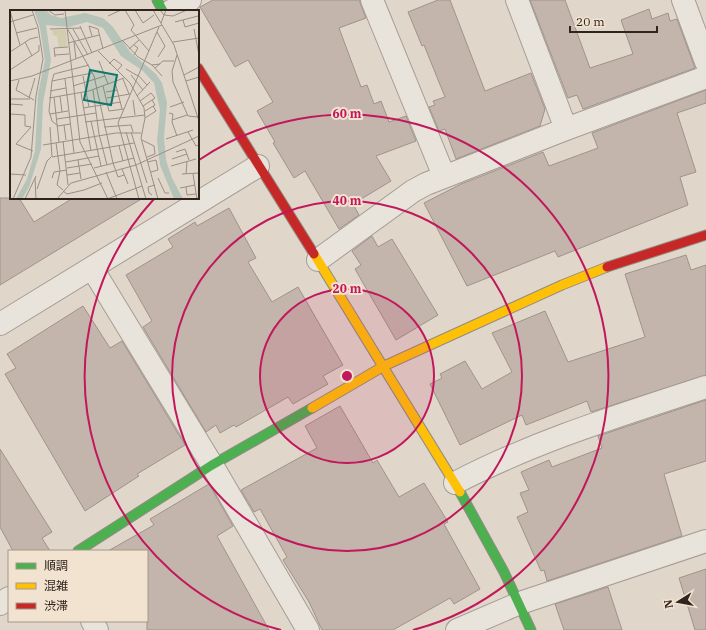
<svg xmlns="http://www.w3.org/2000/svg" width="706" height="630" font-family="'IBM Plex Serif','Noto Sans JP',serif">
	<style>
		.building { fill: #c3b5ab; stroke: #9f938a }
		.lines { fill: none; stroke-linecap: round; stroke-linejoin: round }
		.street-casing { stroke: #a59c94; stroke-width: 24 }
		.fast-casing { stroke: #948c84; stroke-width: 11 }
		.slow-casing { stroke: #948c84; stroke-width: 11 }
		.jam-casing { stroke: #948c84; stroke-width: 11 }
		.street { stroke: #e8e3db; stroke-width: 22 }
		.fast { stroke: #4caf50; stroke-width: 9 }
		.slow { stroke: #ffc107; stroke-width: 9 }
		.jam { stroke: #c62828; stroke-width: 9 }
		.ring { fill: none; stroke: #c2185b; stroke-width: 2 }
		.inset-road { fill: none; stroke: #9a8f85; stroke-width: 1 }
		.view { fill: #0f766e; fill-opacity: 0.15; stroke: #0f766e; stroke-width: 2 }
		.inset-edge { fill: none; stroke: #31241e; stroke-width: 2 }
		.centre { fill: #c2185b; stroke: #f1e3d0; stroke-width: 2 }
		.ring-label { font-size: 12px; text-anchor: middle; font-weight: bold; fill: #c2185b; stroke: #f1e3d0; stroke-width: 4; stroke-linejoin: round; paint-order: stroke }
	</style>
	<rect width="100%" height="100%" fill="#e0d7ca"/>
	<!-- building -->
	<path class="building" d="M213,0H359L366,18L339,28L361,87L367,85L374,104L381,101L389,122L406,116L416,141L376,156L391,181L353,204L359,215L339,229L305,171L294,178L273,143L275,142L257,111L273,102L248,60L235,67L200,7Z
		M438,0H450L485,91L531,73L545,109L540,126L456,159L445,129L439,131L429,107L435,105L433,101L445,97L424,45L422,46L408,12Z
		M530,0H565L590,68L633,54L621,20L649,9L652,19L668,13L670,21L677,19L695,68L583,109L577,95L568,98Z
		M706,90V103L677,113L696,172L680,177L688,205L558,257L555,251L467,286L424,203L461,184L543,152L549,166L598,148L592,133Z
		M0,198H19L34,222L73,198H143L0,285Z
		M229,208L256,258L248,262L272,302L298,287L343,365L323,376L328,384L293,404L288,397L236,427L234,425L220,433L216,425L206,432L143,327L152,321L126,275L173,247L168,239L195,222L197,226Z
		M372,236L378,247L392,239L438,315L396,340L355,269L361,265L352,251Z
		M686,255L691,270L706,265V375L591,412L587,401L526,425L522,415L460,445L430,384L442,378L440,374L465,361L482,389L512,372L492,333L545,311L568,362L645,337L625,274Z
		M83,306L110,348L122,341L185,445L137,474L139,476L85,511L5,374L16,368L7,354Z
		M706,400V461L664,474L682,536L547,581L544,570L541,571L517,517L528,512L520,493L529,490L521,472L549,460L552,467L602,448L598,436Z
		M340,406L373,463L377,460L399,497L424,483L448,522L444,524L480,589L454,604L450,598L393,630H322L309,602L283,560L287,557L260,509L254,512L241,490L317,448L305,426Z
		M0,449L52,532L42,538L50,551H13L0,527Z
		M209,484L233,526L217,536L269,630H147V551H108L154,525L150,519Z
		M706,569V630H695L679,578Z
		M608,587L622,630H564L555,604Z"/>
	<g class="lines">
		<!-- street casing -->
		<g class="street-casing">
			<path id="street" d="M372,0L444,176
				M517,0L566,129
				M683,0L706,62
				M171,11L190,0
				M318,260L413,191L426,184L566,129L706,77
				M92,268L212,465L308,630
				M0,324L258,166
				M455,483C535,441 621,415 706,387
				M0,604L9,598
				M92,621L97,630
				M457,630L520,603L706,541"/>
		</g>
		<!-- fast casing -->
		<g class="fast-casing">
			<path id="fast" d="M157,0L163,11
				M460,492L504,572L531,630
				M78,551L212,465L312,408"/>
		</g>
		<!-- slow casing -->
		<g class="slow-casing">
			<path id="slow" d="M314,254L460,492
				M312,408L384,366L562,285L607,267"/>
		</g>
		<!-- jam casing -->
		<g class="jam-casing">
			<path id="jam" d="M198,68L314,254
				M607,267L706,235"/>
		</g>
		<!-- street -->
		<use href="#street" class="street"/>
		<!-- fast -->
		<use href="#fast" class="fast"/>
		<!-- slow -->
		<use href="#slow" class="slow"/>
		<!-- jam -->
		<use href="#jam" class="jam"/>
	</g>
	<!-- distance rings -->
	<circle cx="347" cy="376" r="87" fill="#c2185b" fill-opacity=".12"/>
	<g class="ring">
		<circle cx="347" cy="376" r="87"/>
		<circle cx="347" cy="376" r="175"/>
		<path d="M281 630A262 262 0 0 1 154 199M199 160A262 262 0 1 1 413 630"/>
	</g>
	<!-- overview -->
	<g transform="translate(10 10)">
		<rect width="189" height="189" fill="#e0d7ca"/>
		<path d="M42,20H56L57,36L49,37L47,26L43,25Z" fill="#d1cdae"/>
		<path d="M24,0H36L41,5L51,8L75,3L93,8L103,17L120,42L146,64L152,73L157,93L154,128L156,150L162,168L173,189H164L150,155L147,131L150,100L144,73L133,61L111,46L93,18L77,12L59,17L36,15L41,50L33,93L31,139L19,177L12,189H6L17,169L25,141L28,84L35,50L30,18Z" fill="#b6c3b8"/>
		<path class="inset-road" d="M38,0L45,5L54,4M55,0L70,132L98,189M115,0L124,15L121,20L139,41M125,0L133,13L144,5M143,0L164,35L189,111M150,0L154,5L163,6L177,0M0,1L10,35M98,6L111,0M173,10L175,17L189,13M0,12L23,5M165,12L188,6M151,13L156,0M70,16L82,43M57,18L84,66L103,153L108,167L114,165M40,19L71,18M63,19L78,45M184,19L189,45M147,22L155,36L148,47M6,23L27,18M82,26L79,16L88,19L93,39M113,31L128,47L142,55L150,54M15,32L22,46M64,32L66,49M163,32L189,28M58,33L89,25M124,35L128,38L124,45M119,39L129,30M88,41L120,73L134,98L135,108L131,128L148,189M0,42L20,29L28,27M45,45L59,44M167,45L162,61L163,72L178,106L188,107M45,47L44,38L58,37M89,51L98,74M99,54L104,49L112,55L107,61M142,55L152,66M145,58L153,51H164M116,59L128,66M0,60L29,41V35M121,65L133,80M128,65L137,75M174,65L189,57M73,66L79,97M55,69L64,143M113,69L119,84M9,70L6,80L24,90M0,71L22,66L152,15M42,71L44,64L79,55M176,71L189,67M105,72L112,99M63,76L95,66M93,76L99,101L114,99M83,80L89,124L97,155M40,81L56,78M96,82L108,80M71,83L81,141M50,86L52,102M127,86L140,72M44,87L49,132M19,88L25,68M39,88L79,81L114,68M97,88L120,84M0,89H20M123,90L125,105M130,91L141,83L145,88L133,96M0,94L13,95M160,97L174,92M73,98L111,92M135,101L145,95L142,90M159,103L163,104L162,112L167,126M0,104L15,105V116L21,117L6,134L23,141M40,104L58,101M135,108L146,101L143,96M47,109L86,103M162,110L177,105M81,111L91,156M75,112L135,105M54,115L56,130M48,116L42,111L39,101L42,71L82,63M48,116L60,114M40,117L42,147L124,133M94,117L121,115L123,122M116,122L136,189M121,122L137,173M178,122L186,136L189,135M156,129L183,120M132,130L144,136L145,144L137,147M53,131L58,175M46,133L50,161L47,175L53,180M33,135L106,123H131M109,136L113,151M166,142L175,139L179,150M162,149L177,144M68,150L71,169M56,152L89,146M138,152L146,150L148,160L141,162M161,156L186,149M57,158L82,154M84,158L124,148M112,159L118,174M96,162L107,189M0,164L16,165M172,164L189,163M176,164L177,151M183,164L187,189M57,165L70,163M25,168L26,189M42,168L44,162L57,160M148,168L155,183H159M176,177L177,185L186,184M170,178L185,175M27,179L37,151L41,147M53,181L57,184L74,180L92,173M142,185L139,183L138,177L145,175M3,189L21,147L26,86L33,49L28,17L22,0M15,189L26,166M47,189L61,173L126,155L189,126M97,189L132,176M129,189L108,113L149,17"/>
		<path class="view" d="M80,60L107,65L101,95L74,90Z"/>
		<rect width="189" height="189" class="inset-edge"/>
	</g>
	<circle cx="347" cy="376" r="6" class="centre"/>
	<g class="ring-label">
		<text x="347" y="118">60 m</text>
		<text x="347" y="205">40 m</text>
		<text x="347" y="293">20 m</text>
	</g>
	<!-- legend -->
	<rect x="8" y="550" width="140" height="72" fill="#f1e3d0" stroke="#a49789"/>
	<rect x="16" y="563" width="20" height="6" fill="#4caf50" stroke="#a49789"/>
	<text x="44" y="570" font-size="12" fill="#31241e">順調</text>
	<rect x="16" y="583" width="20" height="6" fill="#ffc107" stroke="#a49789"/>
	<text x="44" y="590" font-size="12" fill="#31241e">混雑</text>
	<rect x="16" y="603" width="20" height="6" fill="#c62828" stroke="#a49789"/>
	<text x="44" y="610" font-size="12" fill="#31241e">渋滞</text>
	<!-- north arrow -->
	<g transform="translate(678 602) rotate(259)" stroke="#f1e3d0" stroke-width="3" paint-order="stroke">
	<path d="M0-3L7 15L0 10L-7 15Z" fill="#31241e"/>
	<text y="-6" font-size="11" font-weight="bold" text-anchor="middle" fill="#31241e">N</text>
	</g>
	<!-- scale -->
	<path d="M570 26v6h87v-6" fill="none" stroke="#31241e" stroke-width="2"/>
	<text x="576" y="26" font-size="12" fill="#31241e" stroke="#f1e3d0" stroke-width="3" paint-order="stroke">20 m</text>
</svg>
